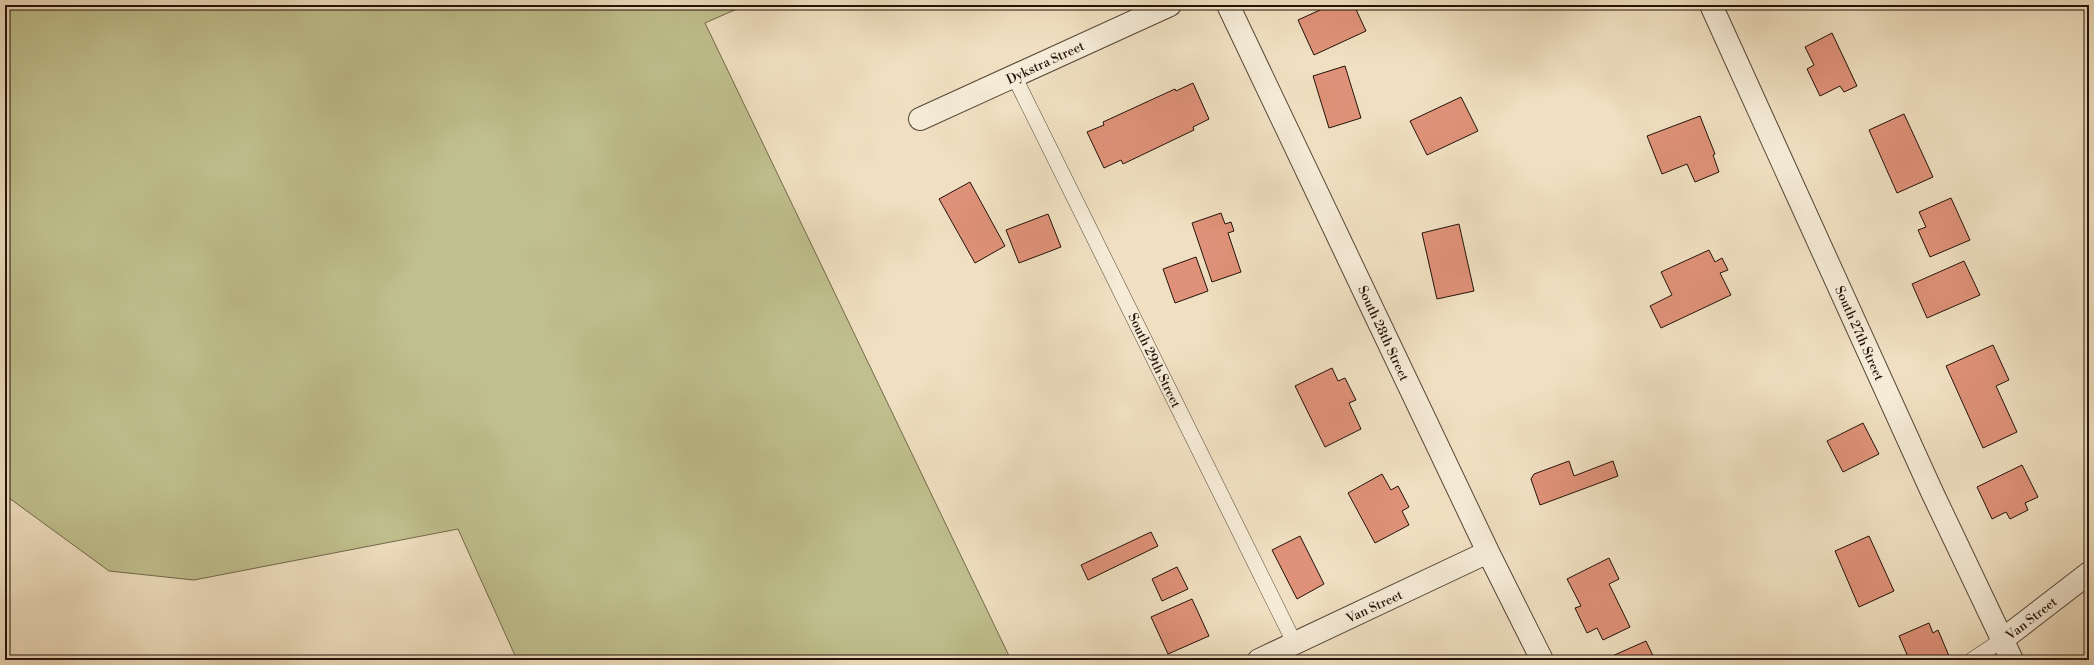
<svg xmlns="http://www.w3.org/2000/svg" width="2094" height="665" font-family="'Libre Bodoni',serif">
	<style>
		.green { fill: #c0c08e; stroke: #72694c }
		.building { fill: #df9279; stroke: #231209 }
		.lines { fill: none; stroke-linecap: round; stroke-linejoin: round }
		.service-casing { stroke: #564637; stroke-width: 16 }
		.minor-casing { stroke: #564637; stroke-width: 24 }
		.service { stroke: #f5ebd7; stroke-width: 15 }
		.minor { stroke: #f5ebd7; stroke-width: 22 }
		.labels { text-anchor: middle; stroke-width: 3; stroke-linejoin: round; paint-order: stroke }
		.street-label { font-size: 13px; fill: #231209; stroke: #f5ebd7 }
	</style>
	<rect width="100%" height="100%" fill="#f0e0c1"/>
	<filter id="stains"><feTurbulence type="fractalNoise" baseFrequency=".005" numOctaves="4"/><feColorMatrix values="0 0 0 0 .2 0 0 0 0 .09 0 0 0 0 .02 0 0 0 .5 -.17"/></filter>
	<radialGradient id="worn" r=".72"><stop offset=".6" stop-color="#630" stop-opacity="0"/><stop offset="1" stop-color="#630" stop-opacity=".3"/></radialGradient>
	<!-- green -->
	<path class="green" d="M5,5H746L705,23L1011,660H517L458,529L194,580L109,571L5,495Z"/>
	<!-- building -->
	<path class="building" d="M1331,5H1354L1366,31L1314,55L1298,20Z
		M1832,33L1857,86L1844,92L1840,86L1820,96L1807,69L1814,65L1805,47Z
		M1345,66L1361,118L1329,128L1313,76Z
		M1193,83L1209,119L1193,127L1194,130L1123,164L1121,160L1104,168L1087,132L1104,125L1103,122L1175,89L1176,91Z
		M1461,97L1478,131L1427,155L1410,121Z
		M1904,114L1933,177L1897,193L1869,130Z
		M1700,116L1715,154L1713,155L1719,172L1695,182L1687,164L1662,174L1647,136Z
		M2089,173V186L2084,176Z
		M970,182L1005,246L975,263L939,199Z
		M1951,198L1970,240L1930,257L1918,230L1926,227L1919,212Z
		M1221,213L1225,224L1231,222L1234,231L1228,233L1241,272L1212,282L1192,223Z
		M1048,214L1061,247L1019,263L1006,230Z
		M1459,224L1474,291L1437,299L1422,233Z
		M1709,250L1715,262L1722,258L1728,270L1720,273L1731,295L1661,328L1650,306L1672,295L1661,272Z
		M1196,257L1208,291L1175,303L1163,269Z
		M1964,261L1980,295L1927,318L1912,284Z
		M1993,345L2009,380L1996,386L2017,432L1983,448L1946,366Z
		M1332,368L1338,381L1345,378L1356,400L1349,403L1361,429L1325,447L1295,386Z
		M1863,423L1879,454L1843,472L1827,441Z
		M1569,461L1574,476L1613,461L1618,476L1540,505L1531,479L1534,474Z
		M2022,465L2038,497L2025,503L2028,510L2010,519L2006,512L1992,519L1977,487Z
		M1382,474L1391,490L1398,486L1409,507L1402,511L1409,525L1375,543L1348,493Z
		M1151,532L1158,546L1088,580L1081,565Z
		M1300,536L1324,584L1297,599L1272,550Z
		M1869,536L1894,591L1859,607L1835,551Z
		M1609,558L1619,579L1609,584L1630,627L1603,640L1597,628L1587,633L1575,608L1581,606L1567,579Z
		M1177,567L1188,589L1162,601L1152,579Z
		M1192,599L1209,636L1168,654L1151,617Z
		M1929,623L1933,633L1938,630L1949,656L1941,660H1902L1908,657L1899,636Z
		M1646,641L1655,660H1612L1610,657Z"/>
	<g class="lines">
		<!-- service casing -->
		<g class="service-casing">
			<path id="service" d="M1014,76L1295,644
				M1972,660L2002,640"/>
		</g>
		<!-- minor casing -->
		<g class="minor-casing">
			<path id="minor" d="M1228,5L1488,552L1542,660
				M1711,5L1932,492L2012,660
				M920,119L1170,5
				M2002,640L2089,573
				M1259,660L1488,552"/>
		</g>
		<!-- service -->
		<use href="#service" class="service"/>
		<!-- minor -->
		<use href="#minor" class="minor"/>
	</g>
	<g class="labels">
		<!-- street labels -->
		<g class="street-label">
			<text transform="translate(1045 62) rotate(-25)" y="5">Dykstra Street</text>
			<text transform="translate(1384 333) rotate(65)" y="5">South 28th Street</text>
			<text transform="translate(1860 333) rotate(66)" y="5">South 27th Street</text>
			<text transform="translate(1155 360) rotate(64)" y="5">South 29th Street</text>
			<text transform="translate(1374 606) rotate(-25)" y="5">Van Street</text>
			<text transform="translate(2031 618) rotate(-38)" y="5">Van Street</text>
		</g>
	</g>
	<!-- margin -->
	<rect width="2094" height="665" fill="none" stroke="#f0e0c1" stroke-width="20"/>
	<rect x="6" y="6" width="2082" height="653" fill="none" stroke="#231209" stroke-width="2"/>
	<rect x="10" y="10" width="2074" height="645" fill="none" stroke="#231209"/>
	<rect width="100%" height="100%" filter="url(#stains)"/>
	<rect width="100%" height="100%" fill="url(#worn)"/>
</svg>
